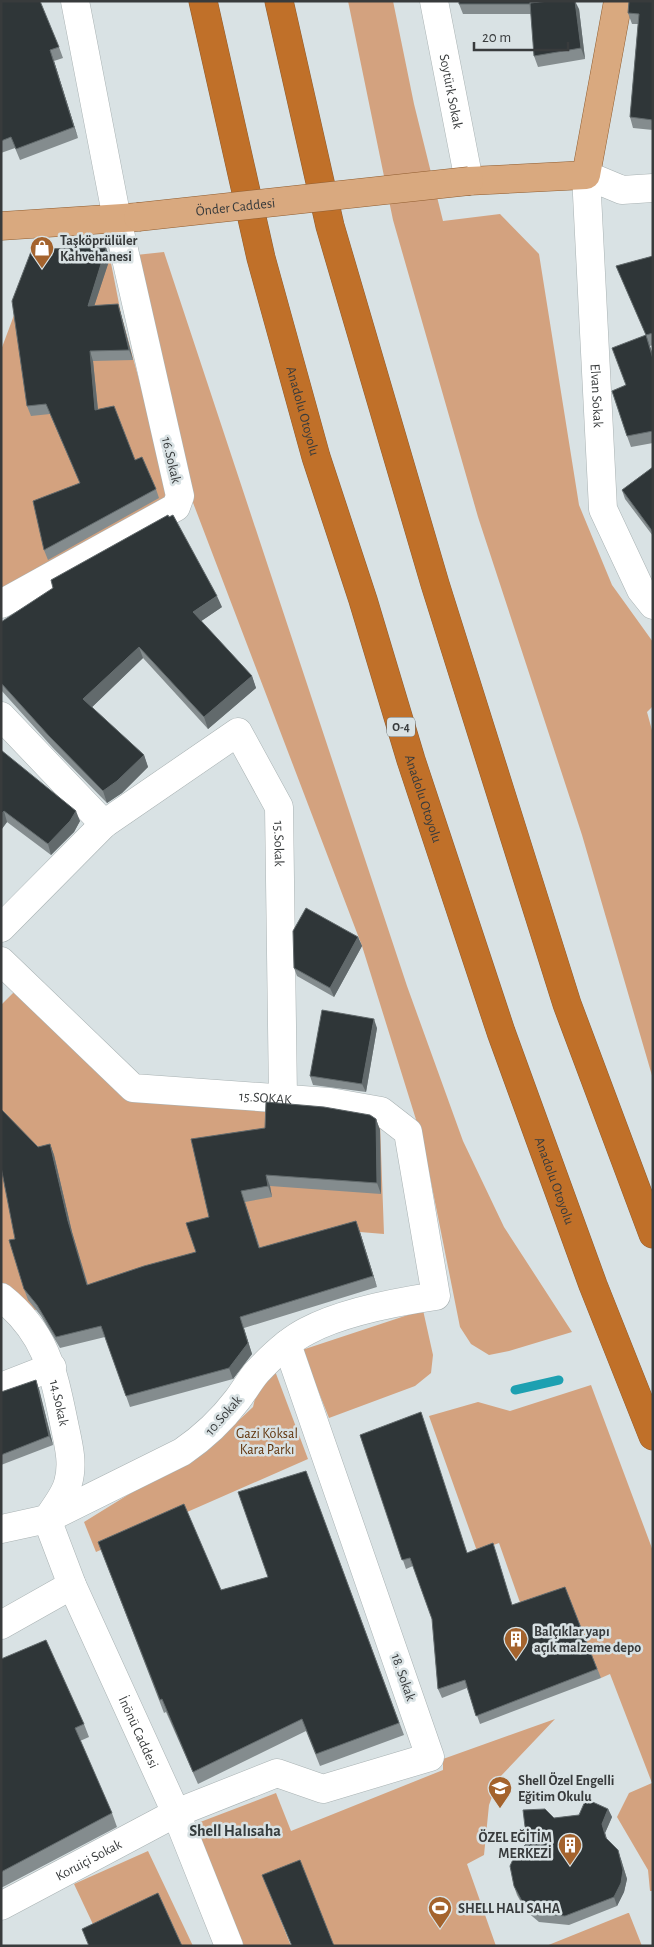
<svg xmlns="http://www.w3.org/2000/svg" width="654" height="1947" font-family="'Alegreya Sans',sans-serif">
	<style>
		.green { fill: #d3a27f }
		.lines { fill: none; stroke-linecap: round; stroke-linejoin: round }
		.stream { stroke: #1da0b1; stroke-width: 9 }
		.minor-casing { stroke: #a9b2b3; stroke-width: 29 }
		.major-casing { stroke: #905d30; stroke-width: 29 }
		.highway-casing { stroke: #905d30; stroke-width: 29 }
		.minor { stroke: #fff; stroke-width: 28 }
		.major { stroke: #d9a97f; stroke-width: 28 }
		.highway { stroke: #c07029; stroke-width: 28 }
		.major-bridge-casing { stroke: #905d30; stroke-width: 29; stroke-linecap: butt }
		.major-bridge { stroke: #d9a97f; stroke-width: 28 }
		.wall { fill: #848c8e }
		.shaded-wall { fill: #626a6c }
		.building { fill: #2f3638; stroke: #626a6c }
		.labels { text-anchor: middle; stroke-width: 5; stroke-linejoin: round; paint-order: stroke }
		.shield { fill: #d9e2e4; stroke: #686d6e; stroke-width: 1 }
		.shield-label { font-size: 12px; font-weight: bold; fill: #383b3c }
		.street-label { font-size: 14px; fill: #383b3c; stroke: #d9e2e4 }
		.poi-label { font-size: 14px; font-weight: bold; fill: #383b3c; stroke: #d9e2e4; text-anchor: start }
		.park-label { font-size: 14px; fill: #60340b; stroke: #d9e2e4 }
		.quarter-label { font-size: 16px; font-weight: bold; fill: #353c3d; stroke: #d9e2e4 }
	</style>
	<rect width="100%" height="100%" fill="#d9e2e4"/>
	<!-- green -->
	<path class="green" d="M348,1H393L414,104L443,221L500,214L539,254L579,505L612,585L653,642V706L647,712L653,734V1079L582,835L478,517L393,220Z
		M164,252L407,986L463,1141L504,1227L572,1332L509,1351L489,1355L471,1344L460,1327L423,1142L362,946L192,500L136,255Z
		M110,258L121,314L169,489L163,507C107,532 54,558 1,590V350L35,259Z
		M14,992L127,1097L261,1107L380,1124L384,1234L360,1232L263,1259L250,1217L200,1263L91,1296L31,1311L1,1284V1005Z
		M423,1310L433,1355L431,1373L415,1386L329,1418L302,1350Z
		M275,1371L308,1459L96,1552L84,1522L220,1438L253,1407L257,1390Z
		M591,1385L653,1551V1891H650L648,1870L617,1817L629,1793L652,1783L610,1674L601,1678L523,1611L499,1543L477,1551L429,1416L478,1402L510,1411Z
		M555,1719L499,1778L489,1805L484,1855L467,1864L496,1946H334L266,1884L291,1946H244L195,1824L276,1793L291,1831L443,1770V1759Z
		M148,1851L193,1946L99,1937L74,1884Z
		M629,1913L642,1946H546L628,1913Z"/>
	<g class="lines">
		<!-- stream -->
		<path class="stream" d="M515,1390L559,1380"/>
		<!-- minor casing -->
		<g class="minor-casing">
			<g id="minor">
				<path id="s1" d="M434,1L469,181"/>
				<path id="s2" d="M653,188L622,190L586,175L603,509L641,590L653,605"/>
				<path d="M1,604L176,507L180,496L117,219L75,1"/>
				<path d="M1,716L104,824"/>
				<path id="s3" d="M1,928L104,824L238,732L279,807L283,1098"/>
				<path id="s4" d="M1,961L133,1088L330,1102L381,1111L408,1132L436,1296C396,1302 342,1312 307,1331C289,1340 271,1357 257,1372C250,1380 244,1391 237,1400C221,1421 204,1437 182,1452L47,1519L1,1529"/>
				<path id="s5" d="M1,1297C46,1333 53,1370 64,1423C68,1443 74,1463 68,1483C65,1495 54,1509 47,1519"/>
				<path d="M1,1387L52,1367"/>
				<path id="s6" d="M47,1519L72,1585L176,1813L229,1946"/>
				<path d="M1,1625L72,1585"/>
				<path id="s7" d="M1,1906L176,1813L277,1773L323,1789L430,1757L287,1344"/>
			</g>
		</g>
		<!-- major casing -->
		<g class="major-casing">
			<path id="major" d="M469,181L586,175L618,1
				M1,226L138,217"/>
		</g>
		<!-- highway casing -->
		<g class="highway-casing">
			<g id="highway">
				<path id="s8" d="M203,1L261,258L316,457L363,600L411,760L501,1032L593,1285L653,1436"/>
				<path d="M279,1L330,226L435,584L567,1004L653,1234"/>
			</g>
		</g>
		<!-- minor -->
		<use href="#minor" class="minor"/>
		<!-- major -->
		<use href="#major" class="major"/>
		<!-- highway -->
		<use href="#highway" class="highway"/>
		<!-- major-bridge casing -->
		<g class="major-bridge-casing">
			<g id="major-bridge">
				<path id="s9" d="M138,217L469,181"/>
			</g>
		</g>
		<!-- major-bridge -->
		<use href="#major-bridge" class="major-bridge"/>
	</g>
	<!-- wall -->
	<path class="wall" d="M1,1L59,47L63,58L54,61L78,138L20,160L15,148L1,153Z
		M459,1H534V3L579,9L585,59L538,67L534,56L531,14H463L459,4Z
		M653,1V130L633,128L630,117L638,24H632L628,13Z
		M106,248L110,258L94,306L118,304L121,314L133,360L93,361L98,410L156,489L159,498L48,560L44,550L80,483L50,414L31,416L27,406Z
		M653,256V345L650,346L653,355V443L631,447L627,436L626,385L646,335L616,266Z
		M653,467V536L625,499L622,490Z
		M222,607L201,621L252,676L256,688L208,729L143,658L92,707L144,755L148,767L122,793L107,803L53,748L1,690V622Z
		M1,750L80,821L74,832L51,855L7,822L1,830Z
		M358,937L362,946L334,997L297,976L294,968Z
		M377,1028L366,1092L313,1085L310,1076Z
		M376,1119L380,1130L381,1194L270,1186L272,1197L245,1202L260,1248L360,1232L377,1287L244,1328L252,1354L233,1379L130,1407L105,1337L60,1348L41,1316L28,1300L24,1289L15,1239L38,1147L50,1144L54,1155L72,1232L88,1285L196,1252L209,1217L191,1139Z
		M39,1389L53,1445L1,1465V1392Z
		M360,1435L467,1553L496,1552L512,1605L565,1587L601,1678L480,1724L467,1688L442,1698L438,1689L432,1619L413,1566L406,1569Z
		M306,1471L404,1735L320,1766L306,1731L198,1784L166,1712L164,1713L103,1555L221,1590L268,1577Z
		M1,1659L84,1724L89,1737L80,1741L112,1813L117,1827L1,1888Z
		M608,1809L612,1817L605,1833L607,1839L621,1859L627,1879L624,1892L617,1906L569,1925L539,1922L526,1911L517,1895L514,1886L554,1818L579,1815Z"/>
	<!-- shaded-wall -->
	<path class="shaded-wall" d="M575,1L579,9L585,59L581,48Z
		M50,50L54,61L78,138L74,127Z
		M106,248L110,258L91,316L88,306Z
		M118,304L121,314L133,360L129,350Z
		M646,335L653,355V359Z
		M90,351L93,361L99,420L95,410Z
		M217,596L222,607L197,624L193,612Z
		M139,647L143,658L88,711L83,699Z
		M252,676L256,688L208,729L204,717Z
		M144,755L148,767L122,793L107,803L103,791Z
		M4,811L7,822L1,830V814Z
		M76,811L80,821L74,832L51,855L48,844Z
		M358,937L362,946L334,997L330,988Z
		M374,1019L377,1028L366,1092L362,1084Z
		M376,1119L380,1130L381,1194L377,1183Z
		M50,1144L54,1155L72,1232L91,1296L68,1221Z
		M266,1175L270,1186L272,1197L268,1186Z
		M356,1221L360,1232L377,1287L373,1276Z
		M240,1317L252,1354L233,1379L229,1368Z
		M36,1380L39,1389L53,1445L49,1436Z
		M608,1809L612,1817L605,1833L609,1847L602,1824Z
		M618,1850L627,1879L624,1892L617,1906L614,1897Z"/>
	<!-- building -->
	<path class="building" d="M1,1H40L59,47L50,50L74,127L16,149L11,137L1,141Z
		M459,1H530V4H459Z
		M549,1H575L581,48L534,56L530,3Z
		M629,1H653V120L630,117L639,14L628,13Z
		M106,248L88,306L118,304L129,350L90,351L95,410L114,406L135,460L142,457L156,489L44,550L33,501L80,483L46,404L27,406L12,301L32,249Z
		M653,256V333L646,335L616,266Z
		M646,335L653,359V431L627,436L612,391L626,385L612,348Z
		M653,467V532L622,490Z
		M168,515L169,517L173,515L217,596L193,612L252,676L204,717L139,647L83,699L144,755L117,781L103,791L49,736L1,683V622L53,588L51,580Z
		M1,750L76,811L70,821L48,844L4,811L1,814Z
		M306,908L358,937L330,988L294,968L293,931Z
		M322,1010L374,1019L362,1084L310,1076Z
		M266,1102L324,1107L370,1115L376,1119L377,1183L266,1175L268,1186L241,1191L259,1248L356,1221L373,1276L240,1317L248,1343L229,1368L126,1396L101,1326L56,1337L37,1305L24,1289L9,1240L15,1239L1,1167V1109L38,1147L50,1144L68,1221L87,1285L144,1266L196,1252L186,1223L209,1217L191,1139L265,1128Z
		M36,1380L49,1436L1,1455V1392Z
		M421,1412L467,1553L493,1543L512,1605L565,1587L597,1669L476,1716L465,1680L438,1689L432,1619L410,1558L402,1560L360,1435Z
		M306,1471L399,1723L316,1754L302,1719L193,1772L162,1699L160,1700L98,1542L184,1504L221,1590L268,1577L238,1492Z
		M46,1640L84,1724L75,1728L112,1813L1,1872V1659Z
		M586,1799L608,1809L602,1824L606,1838L618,1850L623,1870L621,1883L614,1897L565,1916L536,1913L523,1903L514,1886L510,1866L515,1855L527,1843L523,1810L545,1809L554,1818L579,1815Z
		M300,1860L334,1946H292L262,1875Z
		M158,1893L182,1946H89L82,1929Z"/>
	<!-- icons -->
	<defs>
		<g id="shop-pin" transform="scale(1.25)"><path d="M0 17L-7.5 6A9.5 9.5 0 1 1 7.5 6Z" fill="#a4632d" stroke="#d9e2e4"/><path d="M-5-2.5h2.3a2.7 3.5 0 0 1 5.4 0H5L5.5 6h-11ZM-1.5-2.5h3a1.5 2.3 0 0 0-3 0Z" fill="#fff"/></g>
		<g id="building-pin" transform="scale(1.25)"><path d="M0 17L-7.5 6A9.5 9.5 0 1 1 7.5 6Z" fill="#a4632d" stroke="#d9e2e4"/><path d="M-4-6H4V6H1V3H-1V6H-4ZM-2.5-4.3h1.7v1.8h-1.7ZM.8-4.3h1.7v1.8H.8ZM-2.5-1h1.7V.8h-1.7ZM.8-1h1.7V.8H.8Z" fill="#fff"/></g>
		<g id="school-pin" transform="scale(1.25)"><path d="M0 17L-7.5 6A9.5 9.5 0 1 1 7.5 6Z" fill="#a4632d" stroke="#d9e2e4"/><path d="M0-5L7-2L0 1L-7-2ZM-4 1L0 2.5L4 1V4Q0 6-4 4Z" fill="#fff"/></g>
		<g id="stadium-pin" transform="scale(1.25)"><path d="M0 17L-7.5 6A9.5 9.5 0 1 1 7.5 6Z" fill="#a4632d" stroke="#d9e2e4"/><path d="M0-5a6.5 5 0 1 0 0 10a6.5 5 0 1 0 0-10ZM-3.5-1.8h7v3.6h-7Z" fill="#fff"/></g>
	</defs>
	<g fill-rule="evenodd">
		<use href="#shop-pin" x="42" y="248"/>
		<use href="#building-pin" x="516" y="1639"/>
		<use href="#school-pin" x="500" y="1788"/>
		<use href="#building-pin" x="570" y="1845"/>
		<use href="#stadium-pin" x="440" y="1908"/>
	</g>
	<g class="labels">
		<!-- shield labels -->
		<rect class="shield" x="387" y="717.5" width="28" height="19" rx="4"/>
		<g class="shield-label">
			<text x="401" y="731">O-4</text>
		</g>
		<!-- street labels -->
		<g class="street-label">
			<text dy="5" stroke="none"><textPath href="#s1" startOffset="92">Soytürk Sokak</textPath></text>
			<text dy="5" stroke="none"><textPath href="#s9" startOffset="98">Önder Caddesi</textPath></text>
			<text dy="5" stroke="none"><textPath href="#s2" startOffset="291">Elvan Sokak</textPath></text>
			<text dy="5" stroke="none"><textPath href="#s8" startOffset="422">Anadolu Otoyolu</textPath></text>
			<text transform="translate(172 460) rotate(77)" y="5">16.Sokak</text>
			<text dy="5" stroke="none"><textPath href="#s8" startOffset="828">Anadolu Otoyolu</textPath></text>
			<text dy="5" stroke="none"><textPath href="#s3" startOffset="431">15.Sokak</textPath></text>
			<text dy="5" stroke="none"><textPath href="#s4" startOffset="316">15.SOKAK</textPath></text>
			<text dy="5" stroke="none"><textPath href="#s8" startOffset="1232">Anadolu Otoyolu</textPath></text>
			<text dy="5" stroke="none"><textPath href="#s5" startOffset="124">14.Sokak</textPath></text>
			<text transform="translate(223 1415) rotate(-49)" y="5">10.Sokak</text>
			<text transform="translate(404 1677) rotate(71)" y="5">18. Sokak</text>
			<text dy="5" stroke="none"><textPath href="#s6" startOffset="232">İnönü Caddesi</textPath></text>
			<text dy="5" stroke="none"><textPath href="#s7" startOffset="99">Koruiçi Sokak</textPath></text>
		</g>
		<!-- poi labels -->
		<g class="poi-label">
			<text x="60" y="245">Taşköprülüler<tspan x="60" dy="16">Kahvehanesi</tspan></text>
			<text x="534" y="1636">Balçıklar yapı<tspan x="534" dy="16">açık malzeme depo</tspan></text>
			<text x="518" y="1785">Shell Özel Engelli<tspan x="518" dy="16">Eğitim Okulu</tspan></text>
			<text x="552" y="1842" text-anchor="end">ÖZEL EĞİTİM<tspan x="552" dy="16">MERKEZİ</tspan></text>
			<text x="458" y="1913">SHELL HALI SAHA</text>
		</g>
		<!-- park labels -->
		<g class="park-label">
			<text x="267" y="1438">Gazi Köksal<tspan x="267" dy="16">Kara Parkı</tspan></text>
		</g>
		<!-- quarter labels -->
		<g class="quarter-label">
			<text x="235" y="1836">Shell Halısaha</text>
		</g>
	</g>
	<!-- border -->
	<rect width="654" height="1947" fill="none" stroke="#383b3c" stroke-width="5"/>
	<!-- scale -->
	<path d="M474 42v8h94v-8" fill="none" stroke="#383b3c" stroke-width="2.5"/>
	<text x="482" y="42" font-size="15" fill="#383b3c" stroke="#d9e2e4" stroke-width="4" paint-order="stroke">20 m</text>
</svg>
